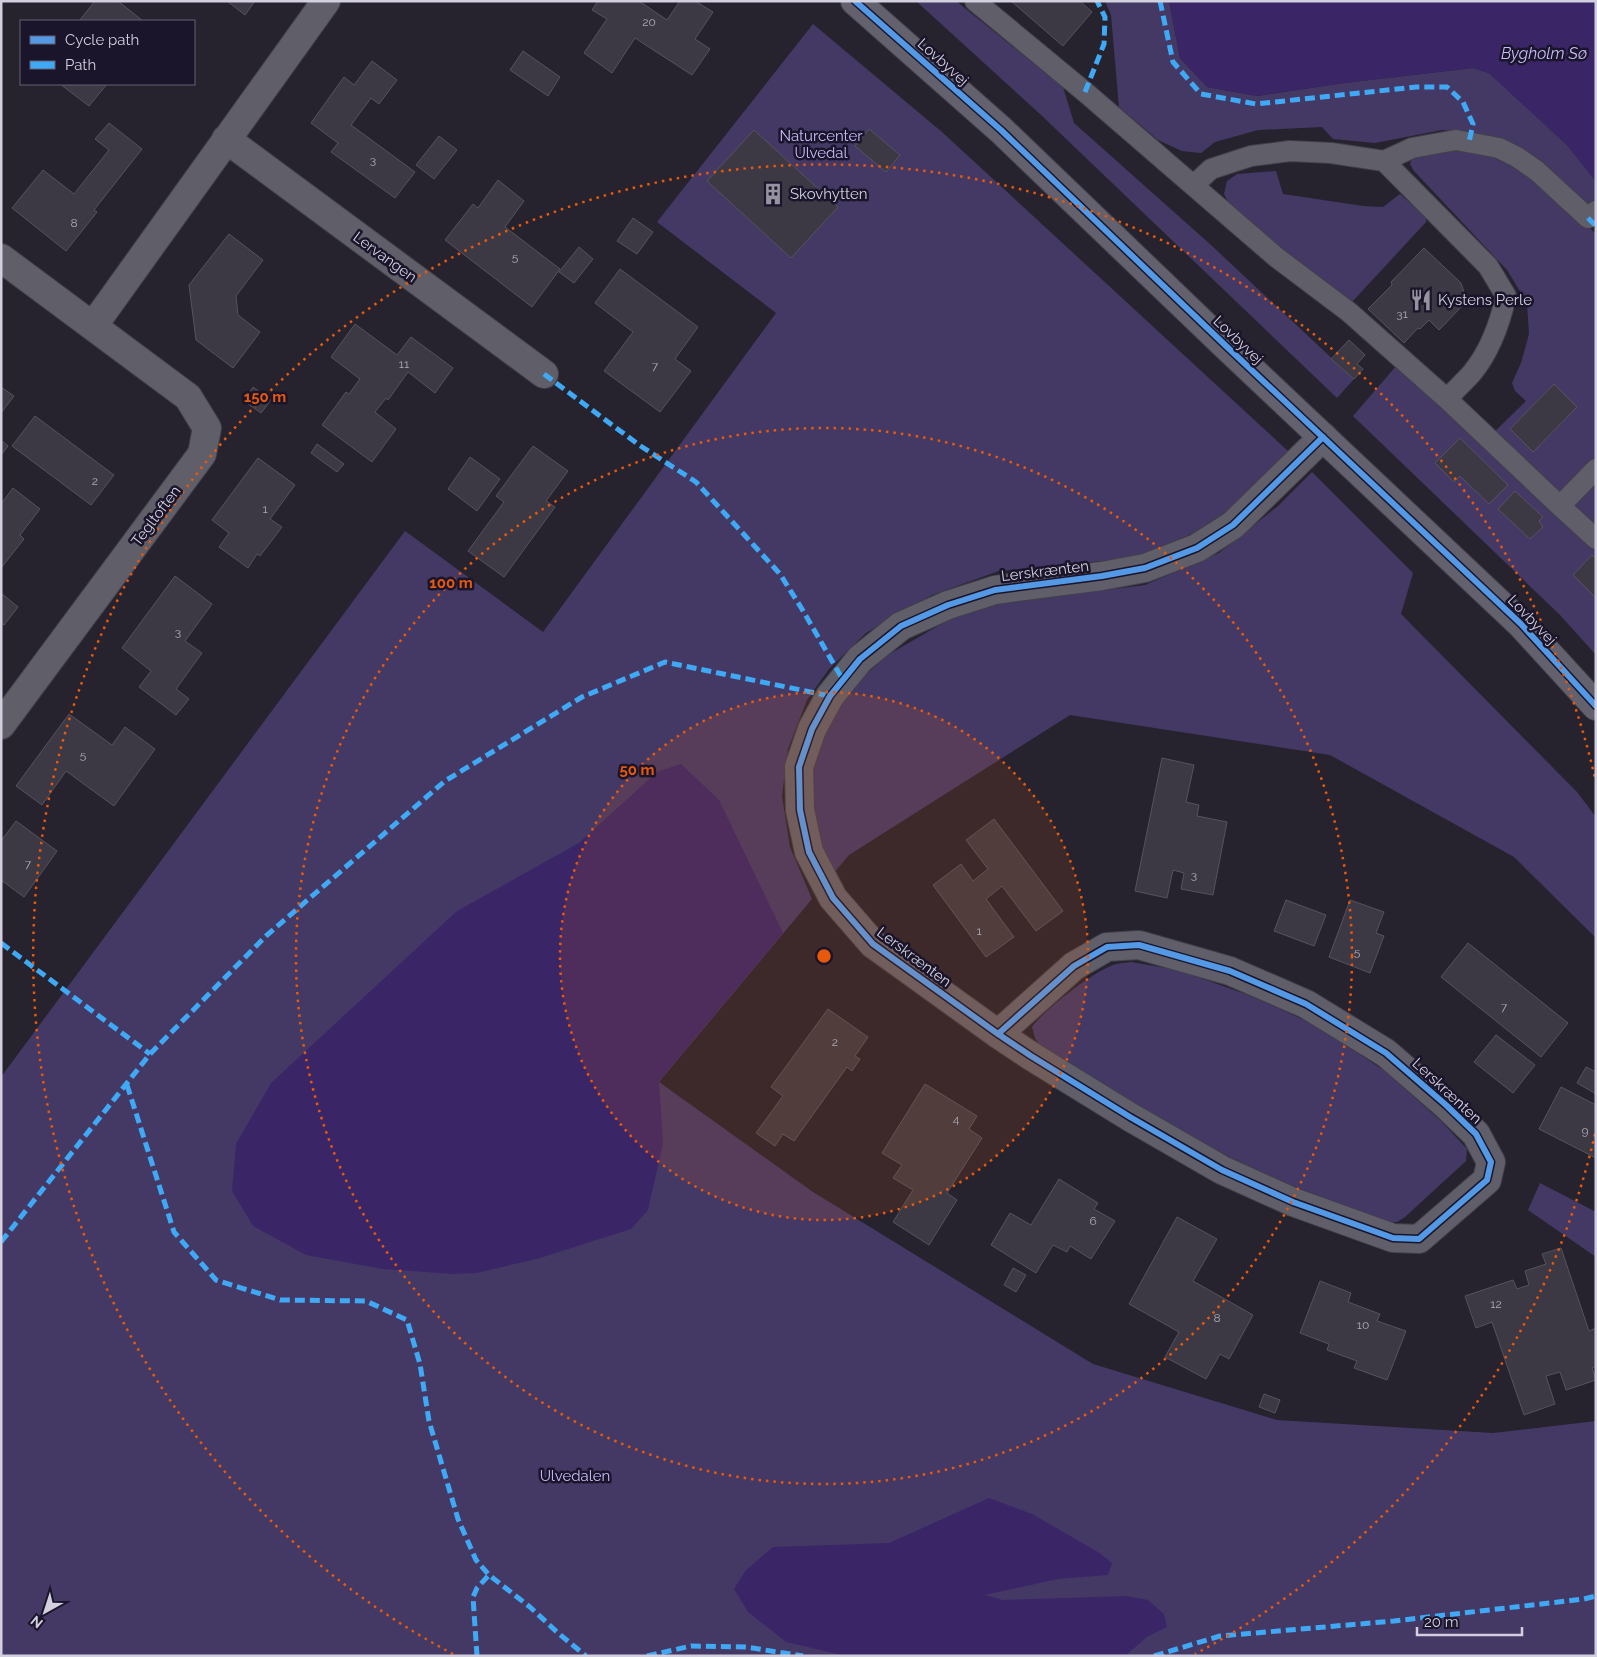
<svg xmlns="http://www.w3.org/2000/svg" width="1597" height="1657" font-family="Raleway,sans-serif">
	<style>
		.green { fill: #443965 }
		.water { fill: #3a2667 }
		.building { fill: #3c3944; stroke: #56535e }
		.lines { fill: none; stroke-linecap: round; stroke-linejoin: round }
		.lane-casing { stroke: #42404b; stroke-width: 22 }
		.street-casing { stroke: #42404b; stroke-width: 30 }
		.secondary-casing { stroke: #42404b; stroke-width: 30 }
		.lane { stroke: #605e68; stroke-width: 20 }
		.street { stroke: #605e68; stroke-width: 28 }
		.secondary { stroke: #63616d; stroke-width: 28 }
		.quiet { stroke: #3fa9f5; stroke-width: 5; stroke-dasharray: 10 5; stroke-linecap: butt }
		.cycleway-casing { stroke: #1a152a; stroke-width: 9 }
		.cycleway { stroke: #5399e6; stroke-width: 6 }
		.ring { fill: none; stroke: #e8590c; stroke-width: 2.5; stroke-dasharray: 2.5 5 }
		.labels { text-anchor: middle; stroke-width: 5; stroke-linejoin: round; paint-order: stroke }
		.number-label { font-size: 12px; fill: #acaab8 }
		.street-label { font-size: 15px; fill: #d2d0df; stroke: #1a152a }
		.park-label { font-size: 15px; fill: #c8bbfb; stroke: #1a152a }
		.poi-label { font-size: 15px; fill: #d2d0df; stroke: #1a152a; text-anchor: start }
		.water-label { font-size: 16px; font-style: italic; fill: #c8bbfb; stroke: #1a152a }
		.centre { fill: #e8590c; stroke: #1a152a; stroke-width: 2.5 }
		.ring-label { font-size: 15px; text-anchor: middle; font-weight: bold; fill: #e8590c; stroke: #1a152a; stroke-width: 5; stroke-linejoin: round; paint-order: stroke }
	</style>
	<rect width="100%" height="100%" fill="#26232f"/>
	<!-- green -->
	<path class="green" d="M916,1H956L1063,87L1074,123L1211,245L1354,379L1337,398L1040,114Z
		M1105,1H1169L1180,58L1207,87L1257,96L1344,83L1473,68L1489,73L1567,145L1596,181V201L1588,208L1455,131L1442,130L1375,143L1333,139L1322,127L1258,130L1215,142L1201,153L1182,151L1158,140L1119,107L1111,15Z
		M813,24L942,132L1288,451L1255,489L1203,529L1137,557L1068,565L999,571L932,595L866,633L829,669L807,700L788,749L782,796L790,847L812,899L659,1082L813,1192L1093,1364L1277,1420L1493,1433L1596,1421V1656H1V1077L405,531L543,632L776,313L657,222Z
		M1456,149C1468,151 1484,151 1495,156C1534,173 1567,204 1596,234V655L1560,615L1353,416L1397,365L1485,441L1526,401L1515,391L1512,383L1521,363L1529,334L1527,303L1507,270L1414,171L1410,164L1413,156Z
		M1276,171L1283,194L1363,206L1383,207L1400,194L1426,217V222L1352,302L1292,258L1230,206L1224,194L1227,181L1237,174Z
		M1312,472L1413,573L1401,614L1577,792L1596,817V938L1514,857L1330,755L1070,715L849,855L833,874L820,847L814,808L813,765L833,714L851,688L886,656L950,619L1002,603L1145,585L1219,553L1278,506Z
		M1131,962L1178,970L1251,996L1315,1025L1385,1071L1442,1122L1467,1149L1466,1161L1405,1217L1397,1222H1388C1334,1202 1281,1183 1230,1157C1166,1125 1104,1086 1042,1049L1035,1038L1032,1027C1045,1009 1095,970 1116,964C1120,963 1126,963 1131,962Z
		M1540,1183L1596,1212V1257L1528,1210Z"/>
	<!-- water -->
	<path class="water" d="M1169,1H1596V181L1567,145L1489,73L1473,68L1344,83L1257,96L1207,87L1180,58Z
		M681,764L719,800L783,933L659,1081L663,1144L648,1210L631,1229L540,1258L477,1273L453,1274L383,1269L306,1255L253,1226L232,1191L236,1144L271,1083L457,911L579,843L657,772Z
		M989,1498L1032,1514L1098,1552L1112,1563L1108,1575L1058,1579L985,1595L1003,1600L1127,1596L1148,1600L1164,1614L1167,1627L1147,1637L1125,1656L842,1655L786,1642L748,1612L734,1589L746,1570L773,1547L889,1543Z"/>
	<!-- building -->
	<path class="building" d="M95,1H118L143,21H79Z
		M227,1H255L245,15Z
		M598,1H639L667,20L680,1H695L713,12L695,39L710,49L692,75L635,38L612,73L584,53L607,19L592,10Z
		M1011,1H1080L1092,12L1063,46Z
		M523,51L560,77L548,96L510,70Z
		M372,61L397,80L379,104L371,98L351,125L415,172L395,198L331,152L338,143L311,123L344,77L354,85Z
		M60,84H107L89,106Z
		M109,123L142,149L94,210L97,212L66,251L12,208L43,170L74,194L109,150L95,139Z
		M869,129L900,155L886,172L855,146Z
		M754,130L838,207L791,258L707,181Z
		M439,136L457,150L434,179L416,165Z
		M498,180L524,201L505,227L560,269L532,307L445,240L473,204L478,208Z
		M633,218L653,232L637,254L617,241Z
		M229,234L263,260L236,296L238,315L260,332L233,368L196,340L189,285Z
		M579,247L593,259L574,283L559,272Z
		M1424,248L1461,283L1465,295L1463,305L1439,330L1429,320L1420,329L1418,328L1404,343L1368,309L1392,285L1391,282Z
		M620,269L698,327L675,359L691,371L660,412L604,371L633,332L595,303Z
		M355,324L397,355L411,337L453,368L435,393L408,372L388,400L386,398L375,412L396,429L372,462L322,425L346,392L349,394L360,379L331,357Z
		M1349,340L1365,355L1357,364L1363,369L1354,379L1331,359Z
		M1554,384L1577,407L1533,452L1510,429Z
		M1,387L14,396L1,413Z
		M253,387L271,400L261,413L244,401Z
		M35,416L114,475L91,505L12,446Z
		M1460,438L1508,485L1489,504L1460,476L1454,482L1435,463Z
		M1,440L8,446L1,455Z
		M317,444L344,464L337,472L311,453Z
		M533,446L568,471L546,501L555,507L504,577L468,551L504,502L496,496Z
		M470,457L500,479L477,511L448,489Z
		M258,458L295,485L270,519L282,527L260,556L257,554L248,568L219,547L229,533L212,520Z
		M13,488L40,509L20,535L24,539L1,568V504Z
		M1515,491L1543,517L1539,521L1543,527L1530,539L1498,509Z
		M1592,555L1596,559V598L1573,575Z
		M175,576L212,604L185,641L202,653L176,689L189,699L176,715L139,687L151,671L122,648Z
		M1,593L18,607L4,625L1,623Z
		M69,714L112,745L125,727L155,749L114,806L66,771L42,805L16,786Z
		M1162,758L1194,765L1186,802L1199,805L1197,816L1227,822L1213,895L1181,889L1184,873L1173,870L1167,898L1135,891Z
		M994,819L1063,911L1036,931L1002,886L986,899L1014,937L986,957L933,885L961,864L973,881L988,869L966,840Z
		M16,821L57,851L24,897L1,880V841Z
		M1286,900L1326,915L1314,946L1274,931Z
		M1350,900L1384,912L1376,933L1384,936L1370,973L1329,957Z
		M1468,943L1568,1023L1541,1057L1441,977Z
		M828,1009L868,1037L855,1056L860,1059L852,1071L847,1067L794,1141L783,1134L775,1146L756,1133L783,1096L771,1087Z
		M1496,1035L1535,1065L1513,1093L1474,1062Z
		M1586,1067L1596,1072V1094L1577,1083Z
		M925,1084L977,1116L969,1129L982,1138L947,1193L957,1200L929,1245L893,1222L913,1190L893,1178L902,1165L882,1153Z
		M1561,1087L1596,1105V1158L1539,1129Z
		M1059,1179L1098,1203L1094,1209L1115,1221L1091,1259L1070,1246L1067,1252L1053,1245L1036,1273L991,1245L1010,1213L1031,1225Z
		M1177,1217L1217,1239L1193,1281L1253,1315L1229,1359L1220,1354L1206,1379L1165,1357L1179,1332L1129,1304Z
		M1561,1248L1589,1331L1596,1328V1366L1592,1368L1596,1380L1566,1390L1560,1372L1546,1376L1555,1404L1524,1415L1492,1322L1476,1328L1465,1296L1513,1280L1517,1289L1529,1285L1525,1271L1546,1264L1542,1254Z
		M1013,1268L1026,1275L1016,1292L1004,1285Z
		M1320,1281L1351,1293L1348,1302L1380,1314L1377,1321L1406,1331L1387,1380L1354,1368L1357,1361L1327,1350L1329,1344L1300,1333Z
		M1264,1394L1280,1400L1275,1413L1259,1407Z"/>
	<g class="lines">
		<!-- lane casing -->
		<g class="lane-casing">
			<path id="lane" d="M975,1L1085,92L1276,257L1349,312L1447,399L1560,506L1596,539
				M1384,161L1412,148L1456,140L1499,148L1517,157L1537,171L1588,218L1596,211
				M1194,185L1211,169L1251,156L1290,151L1331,153L1384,161L1488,266L1506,296C1500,323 1490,351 1472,373C1464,382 1455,390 1447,399
				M1560,506L1596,469"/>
		</g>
		<!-- street casing -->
		<g class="street-casing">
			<path id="street" d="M226,139L544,374
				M1,258L188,397L207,428L202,454L1,725
				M93,326L326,1
				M998,1034L1074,966L1107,947L1139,945L1230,971L1306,1004L1386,1053L1446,1105L1476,1134L1491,1162L1487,1180L1419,1239L1393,1238L1293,1202L1222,1170L1130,1117L1031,1056L998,1034L873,944L833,898L809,852L800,810L799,767L812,729L830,696L860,659L901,626L948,605L995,590L1102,576L1145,568L1197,548L1233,525L1323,437"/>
		</g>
		<!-- secondary casing -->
		<g class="secondary-casing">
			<path id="secondary" d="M855,1L1001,130L1225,345L1521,624L1596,706"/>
		</g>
		<!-- lane -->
		<use href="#lane" class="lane"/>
		<!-- street -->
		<use href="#street" class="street"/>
		<!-- secondary -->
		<use href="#secondary" class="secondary"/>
		<!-- quiet -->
		<path class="quiet" d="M1160,1L1173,62L1201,94L1256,104L1416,87H1447L1463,102L1473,124L1469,142
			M1085,92L1104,44L1105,17L1097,1
			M1588,218L1596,226
			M544,374L639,445L696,482L780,574L802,609L843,680
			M1,943L150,1054
			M127,1085L174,1232L216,1280L280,1300L366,1301L407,1320L420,1364L429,1421L458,1519L476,1560L489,1575L530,1607L558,1633L586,1656
			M1,1242L150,1054L266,936L445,781L582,697L665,662L830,696
			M477,1656L473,1597L477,1588L489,1575
			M647,1656L691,1646L746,1647L803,1656
			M1154,1656L1220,1636L1394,1621L1584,1599L1596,1596"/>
		<!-- cycleway casing -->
		<g class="cycleway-casing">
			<path id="cycleway" d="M855,1L1001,130L1225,345L1521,624L1596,706
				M998,1034L1074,966L1107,947L1139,945L1230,971L1306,1004L1386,1053L1446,1105L1476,1134L1491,1162L1487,1180L1419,1239L1393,1238L1293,1202L1222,1170L1130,1117L1031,1056L998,1034L873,944L833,898L809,852L800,810L799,767L812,729L830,696L860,659L901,626L948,605L995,590L1102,576L1145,568L1197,548L1233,525L1323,437"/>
		</g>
		<!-- cycleway -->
		<use href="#cycleway" class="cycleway"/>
	</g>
	<!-- distance rings -->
	<circle cx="824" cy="956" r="264" fill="#e8590c" fill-opacity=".12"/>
	<g class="ring">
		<circle cx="824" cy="956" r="264"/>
		<circle cx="824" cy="956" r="528"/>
		<path d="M1595 1134A791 791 0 0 1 1195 1654M453 1654A791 791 0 1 1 1595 778"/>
	</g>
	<!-- icons -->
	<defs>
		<g id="building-bare" transform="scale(1.725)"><path d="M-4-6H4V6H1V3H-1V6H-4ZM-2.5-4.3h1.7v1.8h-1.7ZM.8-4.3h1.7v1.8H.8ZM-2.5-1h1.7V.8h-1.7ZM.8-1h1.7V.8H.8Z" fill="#9693a1" stroke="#1a152a" stroke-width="2.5" paint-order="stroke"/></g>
		<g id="restaurant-bare" transform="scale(1.725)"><path d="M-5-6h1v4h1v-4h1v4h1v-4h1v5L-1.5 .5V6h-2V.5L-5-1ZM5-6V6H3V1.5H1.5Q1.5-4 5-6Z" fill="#9693a1" stroke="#1a152a" stroke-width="2.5" paint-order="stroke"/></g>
	</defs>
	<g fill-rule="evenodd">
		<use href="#building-bare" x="773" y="194"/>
		<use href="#restaurant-bare" x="1421" y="300"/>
	</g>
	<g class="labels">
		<!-- number labels -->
		<g class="number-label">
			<text x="649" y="26">20</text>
			<text x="373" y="164">3</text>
			<text x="74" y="227">8</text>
			<text x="515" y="261">5</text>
			<text x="1402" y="318">31</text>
			<text x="404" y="368">11</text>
			<text x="655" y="370">7</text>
			<text x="95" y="485">2</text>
			<text x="265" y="513">1</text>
			<text x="178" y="636">3</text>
			<text x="83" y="759">5</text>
			<text x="28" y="868">7</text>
			<text x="1194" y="879">3</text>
			<text x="979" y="935">1</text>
			<text x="1357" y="956">5</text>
			<text x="1504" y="1011">7</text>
			<text x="835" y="1046">2</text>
			<text x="956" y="1123">4</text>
			<text x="1585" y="1135">9</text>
			<text x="1093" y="1225">6</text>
			<text x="1496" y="1308">12</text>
			<text x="1217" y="1322">8</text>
			<text x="1363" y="1329">10</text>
		</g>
		<!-- street labels -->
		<g class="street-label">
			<text transform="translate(943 62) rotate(42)" y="5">Lovbyvej</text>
			<text transform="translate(385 257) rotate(36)" y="5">Lervangen</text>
			<text transform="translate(1238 340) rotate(44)" y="5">Lovbyvej</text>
			<text transform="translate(156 516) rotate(-53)" y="5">Tegltoften</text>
			<text transform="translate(1045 571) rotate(-7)" y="5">Lerskrænten</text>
			<text transform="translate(1532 620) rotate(46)" y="5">Lovbyvej</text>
			<text transform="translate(914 957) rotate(37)" y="5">Lerskrænten</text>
			<text transform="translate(1447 1091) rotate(43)" y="5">Lerskrænten</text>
		</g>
		<!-- park labels -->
		<g class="park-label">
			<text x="821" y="141">Naturcenter<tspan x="821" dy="17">Ulvedal</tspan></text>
			<text x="575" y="1481">Ulvedalen</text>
		</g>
		<!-- poi labels -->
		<g class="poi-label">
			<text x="790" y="199">Skovhytten</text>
			<text x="1438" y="305">Kystens Perle</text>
		</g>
		<!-- water labels -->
		<g class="water-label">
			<text x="1544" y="59">Bygholm Sø</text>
		</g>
	</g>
	<circle cx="824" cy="956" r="8" class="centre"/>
	<g class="ring-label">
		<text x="265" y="402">150 m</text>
		<text x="451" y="588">100 m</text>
		<text x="637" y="775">50 m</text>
	</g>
	<!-- border -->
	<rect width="1597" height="1657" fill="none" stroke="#d2d0df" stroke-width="5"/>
	<!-- legend -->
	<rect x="20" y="20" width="175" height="65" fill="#1a152a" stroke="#646072"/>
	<rect x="30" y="36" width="25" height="8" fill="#5399e6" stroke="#646072"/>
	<text x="65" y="45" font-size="15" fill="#d2d0df">Cycle path</text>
	<rect x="30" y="61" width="25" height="8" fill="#3fa9f5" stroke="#646072"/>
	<text x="65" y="70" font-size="15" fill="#d2d0df">Path</text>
	<!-- north arrow -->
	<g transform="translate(45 1612) rotate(219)" stroke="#1a152a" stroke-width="4" paint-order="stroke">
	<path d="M0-4L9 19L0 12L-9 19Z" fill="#d2d0df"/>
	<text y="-8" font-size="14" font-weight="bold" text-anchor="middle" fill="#d2d0df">N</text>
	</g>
	<!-- scale -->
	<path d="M1417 1627v8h105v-8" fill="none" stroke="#d2d0df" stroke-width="2.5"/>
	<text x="1424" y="1627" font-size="15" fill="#d2d0df" stroke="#1a152a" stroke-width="4" paint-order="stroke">20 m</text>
</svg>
